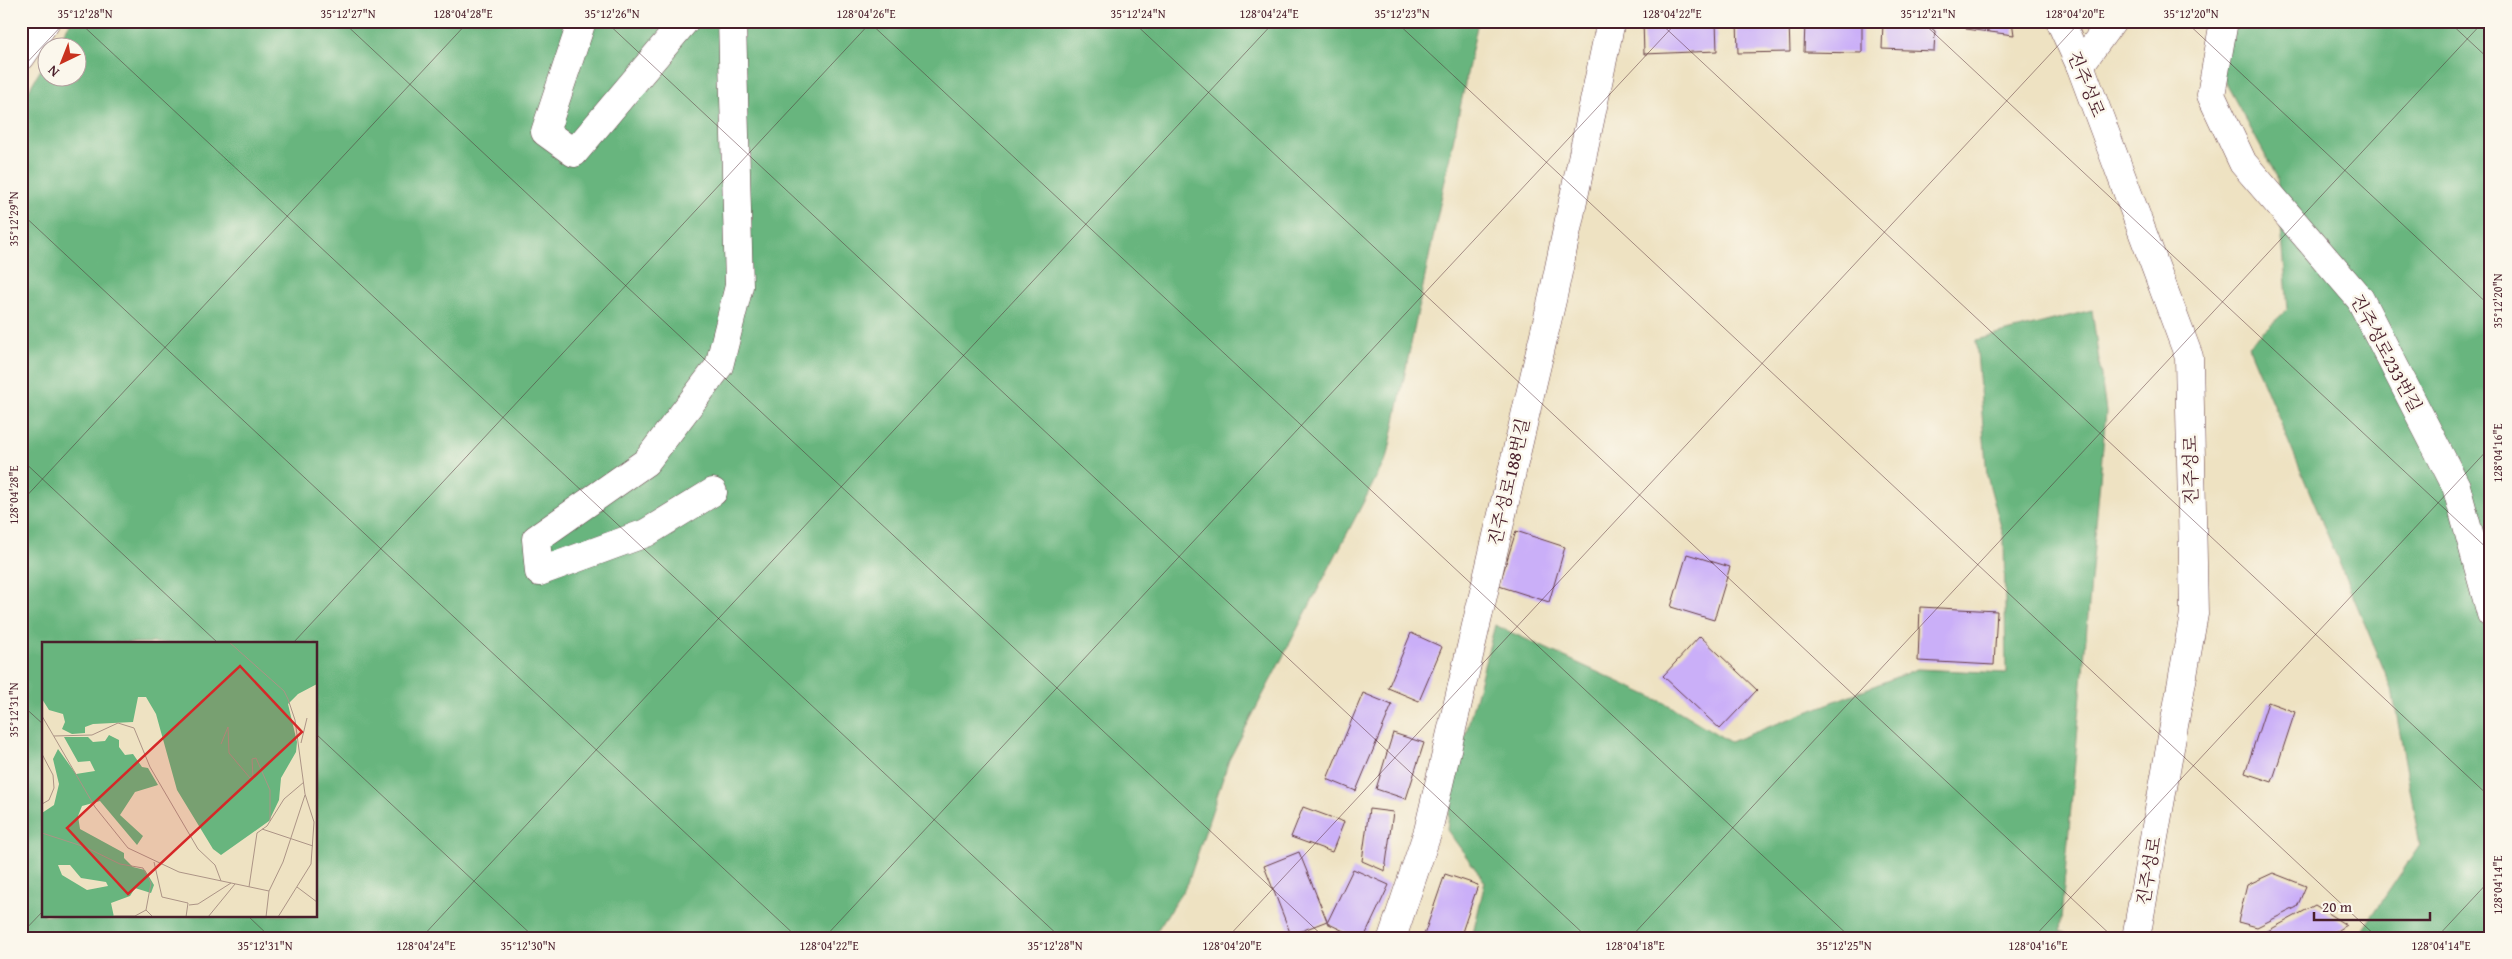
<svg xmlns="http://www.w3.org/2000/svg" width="2512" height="959" font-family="'Gentium Book Plus','Noto Serif KR',serif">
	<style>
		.forest { fill: #68b57e; stroke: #596a54; fill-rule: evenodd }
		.building { fill: #caaff8 }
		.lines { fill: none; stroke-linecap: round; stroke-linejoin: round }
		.minor-casing { stroke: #633c42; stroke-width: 29 }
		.major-casing { stroke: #633c42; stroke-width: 29 }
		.minor { stroke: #fff; stroke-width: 28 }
		.major { stroke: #fff; stroke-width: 28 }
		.ticks { fill: none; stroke: #4a1f2b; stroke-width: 1; stroke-opacity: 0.45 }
		.labels { text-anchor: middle; stroke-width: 5; stroke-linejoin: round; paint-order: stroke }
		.street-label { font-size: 18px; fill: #4a1f2b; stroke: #fbf7ec }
		.inset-road { fill: none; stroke: #ac9486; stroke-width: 1 }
		.view { fill: #d62828; fill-opacity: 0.15; stroke: #d62828; stroke-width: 2.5 }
		.inset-edge { fill: none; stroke: #4a1f2b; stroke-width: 2.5 }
		.neatline { fill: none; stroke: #4a1f2b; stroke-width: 2 }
		.ticks-label { font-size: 12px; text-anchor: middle; fill: #4a1f2b }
	</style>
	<rect width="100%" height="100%" fill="#fbf7ec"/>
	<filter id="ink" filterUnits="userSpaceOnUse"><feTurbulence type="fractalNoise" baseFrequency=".02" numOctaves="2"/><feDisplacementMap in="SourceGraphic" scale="10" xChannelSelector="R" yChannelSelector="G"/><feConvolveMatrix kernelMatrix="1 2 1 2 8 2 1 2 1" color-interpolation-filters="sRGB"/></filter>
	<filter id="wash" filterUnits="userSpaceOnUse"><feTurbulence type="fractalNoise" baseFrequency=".0096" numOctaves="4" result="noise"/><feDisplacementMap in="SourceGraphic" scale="20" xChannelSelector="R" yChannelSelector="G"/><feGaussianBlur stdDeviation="1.12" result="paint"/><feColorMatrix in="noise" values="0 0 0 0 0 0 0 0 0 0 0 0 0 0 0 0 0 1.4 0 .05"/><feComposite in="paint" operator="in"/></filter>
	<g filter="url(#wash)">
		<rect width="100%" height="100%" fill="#eee2c2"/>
		<!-- forest -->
		<path class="forest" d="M71,21H1478L1388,455L1229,760L1188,883L1152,938H21V103L47,59L48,78H78V48L55,47ZM44,643H316V915H44Z
			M2225,21H2491V938H2357L2420,845L2392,689L2248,345L2288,309L2277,177L2216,65Z
			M2092,310L2106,412L2060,931L2075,938H1472L1485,882L1447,830L1453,781L1495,625L1667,704L1730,742L1917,669L2006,673L2004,538L1987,476L1976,340Z"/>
		<g id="blocks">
			<!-- building -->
			<path class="building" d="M1643,21H1716L1717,51L1644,54Z
				M1737,21H1789L1790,52L1738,53Z
				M1805,21H1862V53L1804,52Z
				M1883,21H1927V25L1935,31L1934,51L1882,49Z
				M1965,21H2012L2014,35L1966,29Z
				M1516,531L1565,547L1549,602L1499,586Z
				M1687,554L1730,567L1714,620L1671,607Z
				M1920,607L1997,611L1994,665L1918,661Z
				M1411,633L1442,647L1419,701L1388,688Z
				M1700,636L1757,690L1720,729L1663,676Z
				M1363,693L1392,705L1356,791L1327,779Z
				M2268,702L2295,712L2272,782L2245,773Z
				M1393,733L1424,743L1406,799L1376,789Z
				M1303,807L1344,822L1332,852L1291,837Z
				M1369,809L1393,812L1385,871L1362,861Z
				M1299,852L1327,921L1291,935L1264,866Z
				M1353,869L1389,885L1364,938H1358L1327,923Z
				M2273,873L2306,886L2297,907L2257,927L2238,922L2247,885Z
				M1445,874L1478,885L1460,938H1423Z
				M2315,905L2346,925L2325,938H2255Z"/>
		</g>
	</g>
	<g filter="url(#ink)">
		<use href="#blocks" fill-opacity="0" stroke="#633c42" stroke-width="1"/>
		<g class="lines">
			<!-- minor casing -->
			<g class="minor-casing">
				<path id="minor" d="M582,21L545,132L574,153L685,21
					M2224,21L2211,95L2243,163L2360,299L2456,486L2491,614
					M21,57L46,21
					M2080,65L2112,21
					M713,492L646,533L539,572L536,539L646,462L719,366L739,286L732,21
					M1392,938L1428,831L1553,296L1611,21"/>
			</g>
			<!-- major casing -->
			<g class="major-casing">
				<path id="major" d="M2060,21L2080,65L2189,357L2194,614L2136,938"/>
			</g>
			<!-- minor -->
			<use href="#minor" class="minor"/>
			<!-- major -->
			<use href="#major" class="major"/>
		</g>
	</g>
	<!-- ticks -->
	<path class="ticks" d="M78,21L1061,938M342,21L1325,938M605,21L1588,938M868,21L1851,938M1132,21L2114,938M1395,21L2378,938M1658,21L2491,798M1921,21L2491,552M2185,21L2491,307M2448,21L2491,61M21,69L66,21M21,213L798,938M21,459L218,643M21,502L469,21M293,643L872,21M21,704L44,725M316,734L535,938M247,915L271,938M21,934L44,910M421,938L1275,21M824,938L1678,21M1227,938L2081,21M1630,938L2484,21M2033,938L2491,446M2436,938L2491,879"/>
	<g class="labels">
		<!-- street labels -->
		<g class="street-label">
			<text transform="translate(2086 84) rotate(68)" y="6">진주성로</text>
			<text transform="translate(2386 353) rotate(62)" y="6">진주성로233번길</text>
			<text transform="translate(2191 470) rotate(-91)" y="6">진주성로</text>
			<text transform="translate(1509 482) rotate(-77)" y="6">진주성로188번길</text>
			<text transform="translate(2149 871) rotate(-80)" y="6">진주성로</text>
		</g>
	</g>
	<!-- overview -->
	<g transform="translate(42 642)">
		<rect width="275" height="275" fill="#eee2c2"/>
		<path d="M0,0H275V42L256,52L246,62L255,100L254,110L239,136L237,158L227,179L179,213L171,207L135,148L114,72L104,55H96L91,80L51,82L43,85V91L30,92L20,87L23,80L21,72L7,68L0,57ZM67,93L77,98V105L83,113L91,112L100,125L106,126L116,143L93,150L78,173L101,194L95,203L58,159L40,164L36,174L38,187L82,211V216L91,225L103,228L112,243L109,251L93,246L88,254L69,261L72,275H0V171L12,163L17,142L11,117L16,107L34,132L53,129L48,119L36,120L22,95H46L51,100L63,99ZM16,223H28L39,236L64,240L66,244L45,248L20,233Z" fill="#68b57e" fill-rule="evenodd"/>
		<path class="inset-road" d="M187,0L242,49L246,57L253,78L263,152L272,180L269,222L236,275M0,74L53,165L86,206L137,230L227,249L224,275M12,94L50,93L76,81L92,86L108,125L156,207L173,223L179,239M259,101L265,76M179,102L186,85L187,111L208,136L211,135L210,117L214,116L228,148V179M0,112L11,133L12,146L7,158L0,162M220,187L271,204M0,191L43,205L78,222L101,226L109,241L104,268L111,275M112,220L120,255L146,261L144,275M207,245L215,191L225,184L242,157L262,140M255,245L275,260M227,249L241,220L263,153M147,263L156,262L189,241M72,274H93L104,268M166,275L193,242"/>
		<path class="view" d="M198,24L260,90L86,252L25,186Z"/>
		<rect width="275" height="275" class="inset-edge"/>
	</g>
	<!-- margin -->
	<rect width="2512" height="959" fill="none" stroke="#fbf7ec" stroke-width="55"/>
	<!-- north arrow -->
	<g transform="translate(62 62) rotate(223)"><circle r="24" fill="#fbf7ec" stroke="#b4a19f"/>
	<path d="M0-4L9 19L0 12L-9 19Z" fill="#c8321e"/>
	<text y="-8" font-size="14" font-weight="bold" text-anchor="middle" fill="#4a1f2b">N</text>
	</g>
	<!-- scale -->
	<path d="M2314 912v8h116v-8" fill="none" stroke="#4a1f2b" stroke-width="2.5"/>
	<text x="2322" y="912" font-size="15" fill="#4a1f2b" stroke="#fbf7ec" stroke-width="4" paint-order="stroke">20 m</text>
	<rect x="28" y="28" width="2456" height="904" class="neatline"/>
	<g class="ticks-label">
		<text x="85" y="18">35°12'28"N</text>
		<text x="348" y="18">35°12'27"N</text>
		<text x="463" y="18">128°04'28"E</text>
		<text x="612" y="18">35°12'26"N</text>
		<text x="866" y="18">128°04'26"E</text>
		<text x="1138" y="18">35°12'24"N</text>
		<text x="1269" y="18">128°04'24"E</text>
		<text x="1402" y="18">35°12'23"N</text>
		<text x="1672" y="18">128°04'22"E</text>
		<text x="1928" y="18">35°12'21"N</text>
		<text x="2075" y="18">128°04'20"E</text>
		<text x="2191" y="18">35°12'20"N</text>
		<text transform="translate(14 219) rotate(-90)" y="4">35°12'29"N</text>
		<text transform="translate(2498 301) rotate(-90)" y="4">35°12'20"N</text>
		<text transform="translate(2498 453) rotate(-90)" y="4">128°04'16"E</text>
		<text transform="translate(14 495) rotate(-90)" y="4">128°04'28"E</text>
		<text transform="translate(14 710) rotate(-90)" y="4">35°12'31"N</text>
		<text transform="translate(2498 885) rotate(-90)" y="4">128°04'14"E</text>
		<text x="265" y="950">35°12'31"N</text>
		<text x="426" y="950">128°04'24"E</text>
		<text x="528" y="950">35°12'30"N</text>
		<text x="829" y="950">128°04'22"E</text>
		<text x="1055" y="950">35°12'28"N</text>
		<text x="1232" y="950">128°04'20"E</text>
		<text x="1635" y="950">128°04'18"E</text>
		<text x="1844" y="950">35°12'25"N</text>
		<text x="2038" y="950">128°04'16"E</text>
		<text x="2441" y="950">128°04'14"E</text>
	</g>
</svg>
